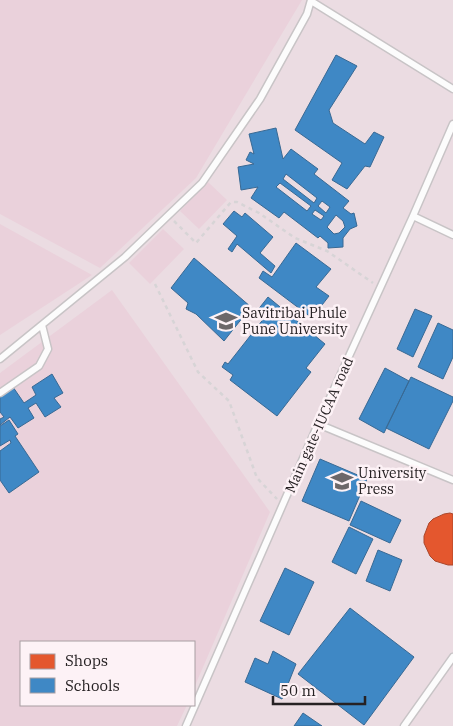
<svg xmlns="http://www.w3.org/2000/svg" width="453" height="726" font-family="'IBM Plex Serif',serif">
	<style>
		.built { fill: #ebdce2; fill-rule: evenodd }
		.green { fill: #ead1db }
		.shops { fill: #e4572e; stroke: #ab472b }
		.schools { fill: #3f88c5; stroke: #386994; fill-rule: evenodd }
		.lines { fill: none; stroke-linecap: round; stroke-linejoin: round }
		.lane-casing { stroke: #c8c4c6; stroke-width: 9 }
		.path { stroke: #d7d4d6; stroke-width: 2.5; stroke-dasharray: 4 4; stroke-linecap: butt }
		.lane { stroke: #fcfcfc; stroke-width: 6 }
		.labels { text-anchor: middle; stroke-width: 5; stroke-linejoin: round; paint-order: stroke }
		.poi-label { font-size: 14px; fill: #262123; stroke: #fdf2f6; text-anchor: start }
		.street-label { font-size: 14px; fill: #262123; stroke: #fdf2f6 }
	</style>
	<rect width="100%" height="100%" fill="#eee8ea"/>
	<!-- built -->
	<path class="built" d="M0,0H453V726H0ZM21,642H194V705H21Z"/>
	<!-- green -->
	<path class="green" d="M0,0H302L196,178L100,268L0,214Z
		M208,182L227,200L199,229L180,211Z
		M0,224L92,275L0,335Z
		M163,229L184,249L150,284L129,263Z
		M112,290L270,512L194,688V642H21V705H187L177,726H0V373Z"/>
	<!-- shops -->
	<path class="shops" d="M450,513L453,514V565H448L435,561L430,556L424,543V536L429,523L433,519L444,514Z"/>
	<!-- schools -->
	<path class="schools" d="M336,55L357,66L329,110L333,123L365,144L374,132L384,137L370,167L365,166L347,189L332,180L342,163L295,130Z
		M276,128L283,159L291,149L318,169L314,174L349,201L343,208L351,214L354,213L357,226L350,229L343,238V247L328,248V243L320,236L318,238L284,212L279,218L251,198L258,187L241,190L238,167L254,164L246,160L250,152L254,154L249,134ZM286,174L317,198L314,203L283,179ZM280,183L311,206L307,211L276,187ZM322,201L330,207L326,213L318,206ZM315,210L324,216L321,220L312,214ZM336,215L343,221L345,227L339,233L334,234L327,227Z
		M234,211L242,217L245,213L273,237L260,253L275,266L271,273L237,244L232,252L228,249L237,236L223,224Z
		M296,243L331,269L316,287L329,296L312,318L259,278L263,271L272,277Z
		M194,258L251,307L224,341L196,314L186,309L188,303L171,288Z
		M268,297L325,344L306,368L311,372L277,416L230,380L233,375L222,367L225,362L228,364L265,317L257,311Z
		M415,309L432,316L413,357L397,349Z
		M438,323L453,330V357L443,379L418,367Z
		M385,368L409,381L384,433L359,419Z
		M52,374L63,393L54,398L61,407L45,417L36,403L28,408L34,418L18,428L10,417L0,425V419L4,417L0,412V396L13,387L24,403L36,395L32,387Z
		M411,377L453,397V401L429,449L386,428Z
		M9,420L18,434L15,436L39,472L9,493L0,480V451L11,443L10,440L0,446V426Z
		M320,459L367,479L349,521L302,501Z
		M361,501L401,520L390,543L350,525Z
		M349,527L373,539L356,574L332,562Z
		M378,550L402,560L390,591L366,581Z
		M285,568L314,582L289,635L260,621Z
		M350,608L414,657L364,725L298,674Z
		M273,651L296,664L282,699L245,682L255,658L268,664Z
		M303,713L322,726H294Z"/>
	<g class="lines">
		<!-- lane casing -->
		<g class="lane-casing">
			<path id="lane" d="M311,1L453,89
				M413,216L453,235
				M0,359L125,257L202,183L260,99L307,14L311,0
				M0,393L39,366L48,349L42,325
				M318,424L453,480
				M186,726L318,424L413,216L453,124
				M404,726L453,657"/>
		</g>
		<!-- path -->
		<path class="path" d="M174,221L196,243L231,202H237L259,213L295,238L327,251L373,283
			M155,284L198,372L229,401L257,478L277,499"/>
		<!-- lane -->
		<use href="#lane" class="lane"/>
	</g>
	<!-- icons -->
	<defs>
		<g id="university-bare" transform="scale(1.725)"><path d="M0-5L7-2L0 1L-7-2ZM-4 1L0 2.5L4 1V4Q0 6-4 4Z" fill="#6c6769" stroke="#fdf2f6" stroke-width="2.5" paint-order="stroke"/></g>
	</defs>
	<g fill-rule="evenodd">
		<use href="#university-bare" x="226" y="321"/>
		<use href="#university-bare" x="342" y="481"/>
	</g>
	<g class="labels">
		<!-- poi labels -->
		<g class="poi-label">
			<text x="242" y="318">Savitribai Phule<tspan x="242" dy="16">Pune University</tspan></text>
			<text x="358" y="478">University<tspan x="358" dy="16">Press</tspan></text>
		</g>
		<!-- street labels -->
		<g class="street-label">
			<text transform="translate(319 425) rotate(-66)" y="5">Main gate-IUCAA road</text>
		</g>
	</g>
	<!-- legend -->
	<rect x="20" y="641" width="175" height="65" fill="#fdf2f6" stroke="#a79ea2"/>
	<rect x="30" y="654" width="25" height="15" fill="#e4572e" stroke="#a79ea2"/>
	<text x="65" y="666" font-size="15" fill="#262123">Shops</text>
	<rect x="30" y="678" width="25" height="15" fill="#3f88c5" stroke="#a79ea2"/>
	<text x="65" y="691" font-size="15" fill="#262123">Schools</text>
	<!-- scale -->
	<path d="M273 696v8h92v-8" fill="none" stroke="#262123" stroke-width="2.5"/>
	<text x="280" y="696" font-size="15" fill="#262123" stroke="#fdf2f6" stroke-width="4" paint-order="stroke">50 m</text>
</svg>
